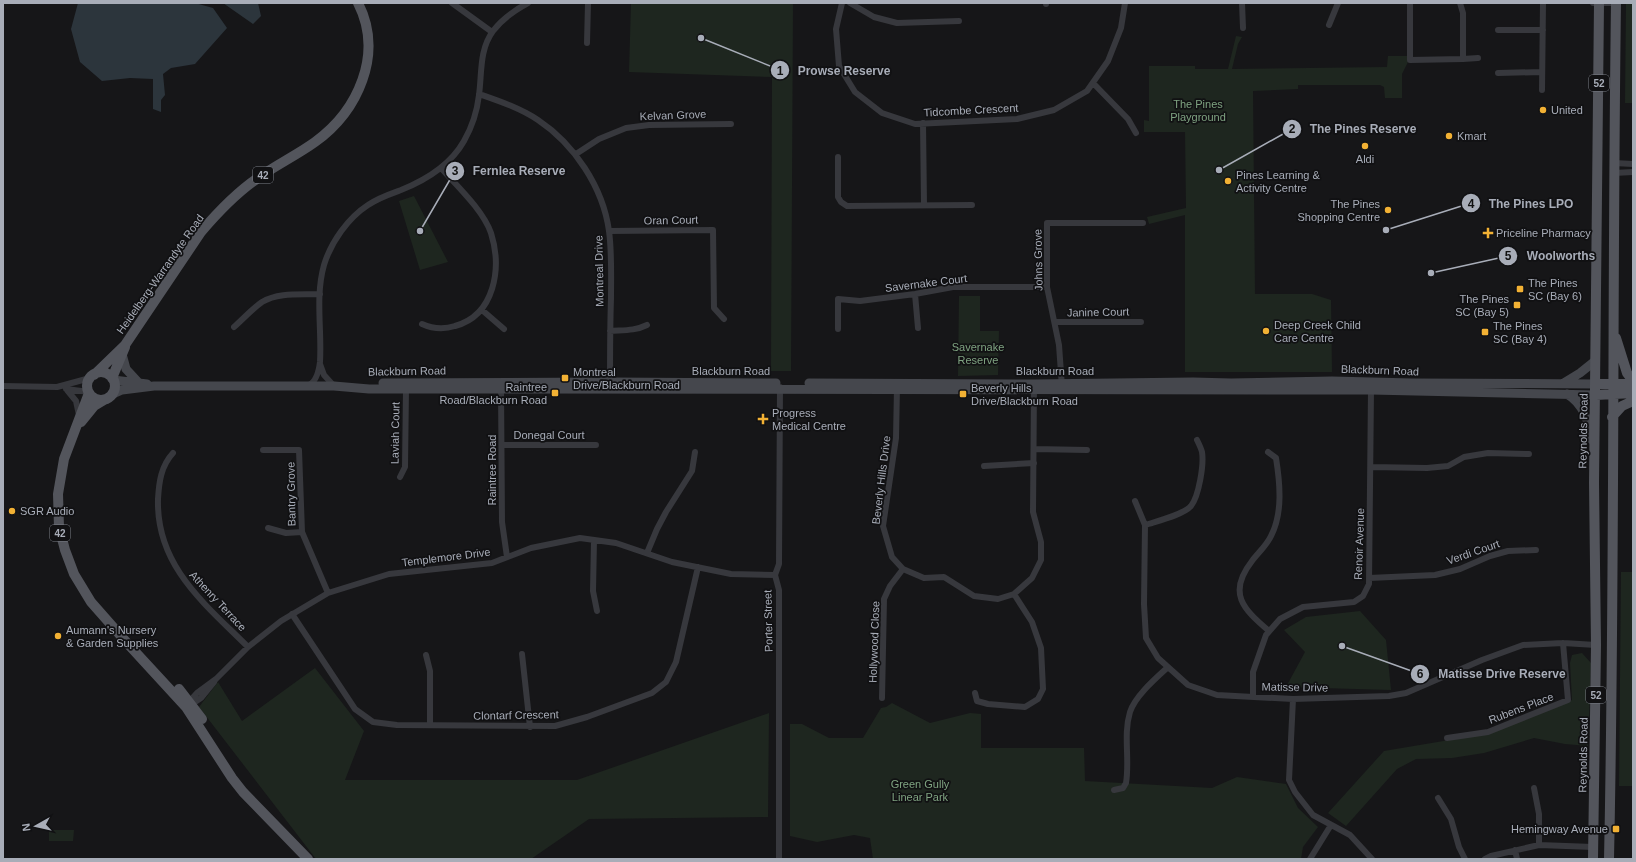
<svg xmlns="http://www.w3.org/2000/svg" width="1636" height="862" font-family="Arial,sans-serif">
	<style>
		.green { fill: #1e261f }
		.water { fill: #2c353c }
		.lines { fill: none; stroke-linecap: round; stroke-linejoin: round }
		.minor { stroke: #37383d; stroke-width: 6 }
		.secondary { stroke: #45474d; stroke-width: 9 }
		.primary { stroke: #53555c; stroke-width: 10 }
		.poi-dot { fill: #f2b134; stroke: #111113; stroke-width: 1.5 }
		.labels { text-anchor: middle; stroke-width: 3.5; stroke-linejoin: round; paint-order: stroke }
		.shield { fill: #111113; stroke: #7b7e86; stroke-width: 1 }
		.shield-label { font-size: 10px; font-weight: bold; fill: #a8adb8 }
		.park-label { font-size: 11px; fill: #7fa381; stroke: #111113 }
		.street-label { font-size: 11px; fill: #a8adb8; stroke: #111113 }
		.poi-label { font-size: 11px; fill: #a8adb8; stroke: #111113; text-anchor: start }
		.leader { fill: none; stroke: #a8adb8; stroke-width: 1.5 }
		.callout-dot { fill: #a8adb8; stroke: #111113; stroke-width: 1.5 }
		.mark-label { font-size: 12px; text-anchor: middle; font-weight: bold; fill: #111 }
		.callout-label { font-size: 12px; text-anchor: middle; font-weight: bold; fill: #a8adb8; stroke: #111113; stroke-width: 3.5; stroke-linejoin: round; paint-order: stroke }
	</style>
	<rect width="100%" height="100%" fill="#161618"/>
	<!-- green -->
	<path class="green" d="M631,3H793L791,371H771L772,77L629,72Z
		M1626,3H1633V103H1625Z
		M1236,36L1242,37L1238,44L1232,69L1387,67L1388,56H1408V62L1402,74V98H1385L1384,87L1380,85H1298V89L1253,91L1255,294H1312L1331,300L1332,372H1185V215L1149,224L1147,217L1186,208L1185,132H1144V120L1149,121V66H1195V69H1228Z
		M414,196L448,262L420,270L399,201Z
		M959,296H980V331H999L998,375L958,376Z
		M1621,572H1633V786H1619Z
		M1360,611L1386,640L1391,690L1286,687L1305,652L1284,630L1306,617Z
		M1582,653L1591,663L1588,746L1565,744L1534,738L1484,753L1452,758L1416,759L1397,769L1346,826L1328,813L1384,751L1491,733L1572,700L1570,663L1572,655Z
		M315,668L364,731L345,780H577L769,713L768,817L589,819L531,859H316L199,707L218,682L242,721Z
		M892,703L930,723L970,713L981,714V748H1084L1085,781L1212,788L1237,777L1286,784L1298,808L1318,827L1303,847L1301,859H873L870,838L854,835L817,842L790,836V724H802L829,738H863L881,708L886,707Z
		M49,830H74L73,841H49Z"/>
	<!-- water -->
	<path class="water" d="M78,3H195L213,8L227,28L195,64L171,68L163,74L165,95L161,100V112L153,109V79L130,78L102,81L80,62L71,29Z
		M223,3H258L261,16L253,24Z"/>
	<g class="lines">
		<!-- minor -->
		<path class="minor" d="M452,3L492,32
			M842,3L836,29L839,66L855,92L882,113L915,124L1017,119L1054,110L1087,91L1108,61L1121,28L1125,3
			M850,3L874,17L897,23L959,21
			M1242,3L1243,28
			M1410,3V60L1463,59V13L1460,3
			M1593,3H1616
			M1046,4V3
			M1329,25L1338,3
			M1498,30H1543
			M587,43L588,3
			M1463,59L1478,58
			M1498,73L1542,72
			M1093,83L1128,119L1136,133
			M1542,90L1543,3
			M479,94C499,101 520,108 538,120C574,144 603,187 609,231C612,253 611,276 611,298C610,327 610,356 610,386
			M923,123L924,205
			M576,154L599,139L626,128L649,125L731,124
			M838,157V197L841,202L847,206L972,205
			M1614,163L1633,164
			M1614,173L1633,172
			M609,231L713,230L714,308L724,319
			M915,294L918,328
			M482,310L504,329
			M1055,322H1141
			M422,324C433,329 443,330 455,326C495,315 502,268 491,233C483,210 457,186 441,168
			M234,327C243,319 252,309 262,302C279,292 301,295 320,294
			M838,329V299L860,301L915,294L953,287H1047
			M610,331C623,330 635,331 647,325
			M320,364L324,375L334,386
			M309,385C317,381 319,370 320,362C322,329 315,297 324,265C331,242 348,218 368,205C378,198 390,194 401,190C426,180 450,166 464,141C472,127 477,112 479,95C482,74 479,50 493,31C502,19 515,10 528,3
			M3,386L57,387L90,378
			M501,387L502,522L507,557
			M897,387L896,438L883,526L892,557L903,569L924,578L944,577L974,596L998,599L1014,594L1032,578L1041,560V542L1033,512L1034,387
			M1062,387L1059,345L1047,287V223H1143
			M66,389L89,392
			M67,390L76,401L79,415
			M502,445H596
			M1034,449L1087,450
			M263,450H299L302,532L328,593
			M1268,452L1276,458C1280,483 1283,513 1271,536C1267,545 1258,553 1252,561C1227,593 1243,609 1269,631
			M173,453C161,466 159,482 158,499C156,566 205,604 248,647
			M984,466L1034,463
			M1371,467L1427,468L1448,466L1464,457L1488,453L1529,454
			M400,477L405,467L406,389
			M1135,501L1145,525L1144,604L1146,638L1158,658L1188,685L1217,695L1293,699L1389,696L1406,693L1482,660L1523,645L1563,643L1596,645
			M1145,525C1157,521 1183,515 1191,506C1199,496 1204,464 1202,452C1201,448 1199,444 1197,440
			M268,528L286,533L302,532
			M594,540L593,591L597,611
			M647,553L657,529L666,512L692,471L695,452
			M1369,578L1435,575L1460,569L1490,556L1508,551L1536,550
			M292,614L355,709L373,722L397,725L555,726L587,717L652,693L666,682L676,662L698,567
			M522,654L530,727
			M426,655L430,671V725
			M975,693L977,701L988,704L1025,707L1038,699L1043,689L1041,648L1032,622L1014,594
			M1253,696V672L1266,635L1280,619L1303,607L1354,602L1363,596L1369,584L1371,390
			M882,698L884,599L890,586L903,569
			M1293,699L1289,780L1295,792L1313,815L1350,835L1372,859
			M188,703L197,693L216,679L248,647L281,621L328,593L389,574L492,563L531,548L580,538L616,543L672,562L731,574L775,575
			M189,706L201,698L214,682
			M1447,738L1488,732L1568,700L1563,643
			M1534,788L1539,814V845
			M1114,790L1123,788L1126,783C1130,760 1123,735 1130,712C1135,696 1156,678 1168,667
			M1438,798L1451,819L1459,847L1465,859
			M1515,850L1517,859
			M779,859V590L775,575L779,564L780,387
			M1310,859L1331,825
			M1485,859L1491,856L1539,845L1593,847"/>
		<!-- secondary -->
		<path class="secondary" d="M122,354L126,369L138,382
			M113,380L147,384
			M383,383L610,382L776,383
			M809,383L1034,384L1193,382L1231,383L1332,381L1412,383L1596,384
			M1562,384L1580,373L1595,361
			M113,394L122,390L154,386H334L369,389H429L1371,390L1596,395
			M1567,394C1584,404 1588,421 1592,440"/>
		<!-- primary -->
		<path class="primary" d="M1616,338L1627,373L1633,381
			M87 386a14 14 0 1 1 28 0a14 14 0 1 1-28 0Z
			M94,375L125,345L201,232C218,212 236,193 258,178C276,165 297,155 315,142C358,111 384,54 358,3
			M112,378L125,347
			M1596,384H1633
			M89,393L64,459L58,494L59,527L65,550L74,574L91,602L128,644L186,707L232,778L243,792L308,859
			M1596,395L1633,393
			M1612,417L1622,406L1633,401
			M81,422L94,406L104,400
			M179,689L202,719
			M1593,859L1596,645L1594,483L1599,3
			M1609,859C1615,574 1612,288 1616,3"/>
	</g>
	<!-- markers -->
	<g class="poi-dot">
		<circle cx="1543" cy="110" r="4"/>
		<circle cx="1449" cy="136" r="4"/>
		<circle cx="1365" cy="146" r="4"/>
		<circle cx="1228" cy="181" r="4"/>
		<circle cx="1388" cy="210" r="4"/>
		<path d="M1486 227h4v4h4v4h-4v4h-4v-4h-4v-4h4z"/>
		<rect x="1516" y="285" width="8" height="8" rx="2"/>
		<rect x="1513" y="301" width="8" height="8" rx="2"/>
		<circle cx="1266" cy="331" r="4"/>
		<rect x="1481" y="328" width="8" height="8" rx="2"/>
		<rect x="561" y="374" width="8" height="8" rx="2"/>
		<rect x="551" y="389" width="8" height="8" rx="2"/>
		<rect x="959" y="390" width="8" height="8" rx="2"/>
		<path d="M761 413h4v4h4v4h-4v4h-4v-4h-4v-4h4z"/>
		<circle cx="12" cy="511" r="4"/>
		<circle cx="58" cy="636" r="4"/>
		<rect x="1612" y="825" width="8" height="8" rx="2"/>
	</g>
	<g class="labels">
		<!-- shield labels -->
		<g class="shield">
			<rect x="1589" y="75" width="20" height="16" rx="3"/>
			<rect x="253" y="167" width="20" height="16" rx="3"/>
			<rect x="50" y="525" width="20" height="16" rx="3"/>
			<rect x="1586" y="687" width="20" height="16" rx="3"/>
		</g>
		<g class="shield-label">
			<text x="1599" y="87">52</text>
			<text x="263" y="179">42</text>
			<text x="60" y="537">42</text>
			<text x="1596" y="699">52</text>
		</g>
		<!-- park labels -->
		<g class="park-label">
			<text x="1198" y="108">The Pines<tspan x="1198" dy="13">Playground</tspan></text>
			<text x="978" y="351">Savernake<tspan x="978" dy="13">Reserve</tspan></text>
			<text x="920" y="788">Green Gully<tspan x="920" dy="13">Linear Park</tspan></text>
		</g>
		<!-- street labels -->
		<g class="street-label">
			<text transform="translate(971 110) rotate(-3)" y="4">Tidcombe Crescent</text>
			<text transform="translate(673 115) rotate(-2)" y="4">Kelvan Grove</text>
			<text transform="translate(671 220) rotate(-1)" y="4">Oran Court</text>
			<text transform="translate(1038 260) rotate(-91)" y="4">Johns Grove</text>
			<text transform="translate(599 271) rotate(-91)" y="4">Montreal Drive</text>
			<text transform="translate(160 274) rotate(-55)" y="4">Heidelberg-Warrandyte Road</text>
			<text transform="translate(926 283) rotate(-7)" y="4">Savernake Court</text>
			<text transform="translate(1098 312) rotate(-1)" y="4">Janine Court</text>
			<text transform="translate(1380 370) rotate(2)" y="4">Blackburn Road</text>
			<text transform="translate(407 371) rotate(-1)" y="4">Blackburn Road</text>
			<text x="731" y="375">Blackburn Road</text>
			<text x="1055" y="375">Blackburn Road</text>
			<text transform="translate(1583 431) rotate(-89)" y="4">Reynolds Road</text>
			<text transform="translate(395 433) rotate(-89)" y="4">Laviah Court</text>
			<text x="549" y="439">Donegal Court</text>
			<text transform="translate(492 470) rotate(-90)" y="4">Raintree Road</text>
			<text transform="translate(881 480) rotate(-83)" y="4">Beverly Hills Drive</text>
			<text transform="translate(291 494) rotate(-91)" y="4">Bantry Grove</text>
			<text transform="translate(1359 544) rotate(-88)" y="4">Renoir Avenue</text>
			<text transform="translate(1473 552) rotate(-19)" y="4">Verdi Court</text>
			<text transform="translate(446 557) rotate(-7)" y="4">Templemore Drive</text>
			<text transform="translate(218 601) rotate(47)" y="4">Athenry Terrace</text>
			<text transform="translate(768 621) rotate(-91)" y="4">Porter Street</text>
			<text transform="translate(874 642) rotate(-88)" y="4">Hollywood Close</text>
			<text transform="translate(1295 687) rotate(1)" y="4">Matisse Drive</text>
			<text transform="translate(1521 708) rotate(-21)" y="4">Rubens Place</text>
			<text transform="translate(516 715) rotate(-1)" y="4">Clontarf Crescent</text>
			<text transform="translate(1583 755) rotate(-89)" y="4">Reynolds Road</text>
		</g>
		<!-- poi labels -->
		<g class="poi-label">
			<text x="1551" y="114">United</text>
			<text x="1457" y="140">Kmart</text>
			<text x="1365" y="163" text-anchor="middle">Aldi</text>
			<text x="1236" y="179">Pines Learning &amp;<tspan x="1236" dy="13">Activity Centre</tspan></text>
			<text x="1380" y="208" text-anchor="end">The Pines<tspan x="1380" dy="13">Shopping Centre</tspan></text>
			<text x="1496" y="237">Priceline Pharmacy</text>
			<text x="1528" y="287">The Pines<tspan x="1528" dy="13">SC (Bay 6)</tspan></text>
			<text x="1509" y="303" text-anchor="end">The Pines<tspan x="1509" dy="13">SC (Bay 5)</tspan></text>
			<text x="1274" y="329">Deep Creek Child<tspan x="1274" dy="13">Care Centre</tspan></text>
			<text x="1493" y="330">The Pines<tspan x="1493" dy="13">SC (Bay 4)</tspan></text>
			<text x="573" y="376">Montreal<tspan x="573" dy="13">Drive/Blackburn Road</tspan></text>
			<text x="547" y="391" text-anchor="end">Raintree<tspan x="547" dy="13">Road/Blackburn Road</tspan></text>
			<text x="971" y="392">Beverly Hills<tspan x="971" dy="13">Drive/Blackburn Road</tspan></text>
			<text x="772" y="417">Progress<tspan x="772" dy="13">Medical Centre</tspan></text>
			<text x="20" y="515">SGR Audio</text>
			<text x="66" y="634">Aumann's Nursery<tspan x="66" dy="13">&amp; Garden Supplies</tspan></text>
			<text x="1608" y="833" text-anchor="end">Hemingway Avenue</text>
		</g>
	</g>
	<!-- callouts -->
	<path class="leader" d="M701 38L780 70M1219 170L1292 129M420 231L455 171M1386 230L1471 203M1431 273L1508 256M1342 646L1420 674"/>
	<g class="callout-dot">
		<circle cx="701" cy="38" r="4"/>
		<circle cx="1219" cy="170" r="4"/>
		<circle cx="420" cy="231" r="4"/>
		<circle cx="1386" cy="230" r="4"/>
		<circle cx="1431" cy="273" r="4"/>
		<circle cx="1342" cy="646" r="4"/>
		<circle cx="780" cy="70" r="10"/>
		<circle cx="1292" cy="129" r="10"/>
		<circle cx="455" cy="171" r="10"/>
		<circle cx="1471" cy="203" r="10"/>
		<circle cx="1508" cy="256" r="10"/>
		<circle cx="1420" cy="674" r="10"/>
	</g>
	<g class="mark-label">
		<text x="780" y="75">1</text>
		<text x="1292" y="133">2</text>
		<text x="455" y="175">3</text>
		<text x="1471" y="208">4</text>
		<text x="1508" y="260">5</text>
		<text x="1420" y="678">6</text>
	</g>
	<g class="callout-label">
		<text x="844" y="75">Prowse Reserve</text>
		<text x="1363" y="133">The Pines Reserve</text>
		<text x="519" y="175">Fernlea Reserve</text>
		<text x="1531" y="208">The Pines LPO</text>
		<text x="1561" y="260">Woolworths</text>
		<text x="1502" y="678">Matisse Drive Reserve</text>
	</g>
	<!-- border -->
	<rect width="1636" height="862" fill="none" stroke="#a8adb8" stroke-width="8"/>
	<!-- north arrow -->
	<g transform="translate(36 826) rotate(262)" stroke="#111113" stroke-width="3" paint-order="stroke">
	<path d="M0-3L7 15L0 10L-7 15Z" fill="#a8adb8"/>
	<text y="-6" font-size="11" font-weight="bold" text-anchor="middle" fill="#a8adb8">N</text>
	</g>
</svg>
